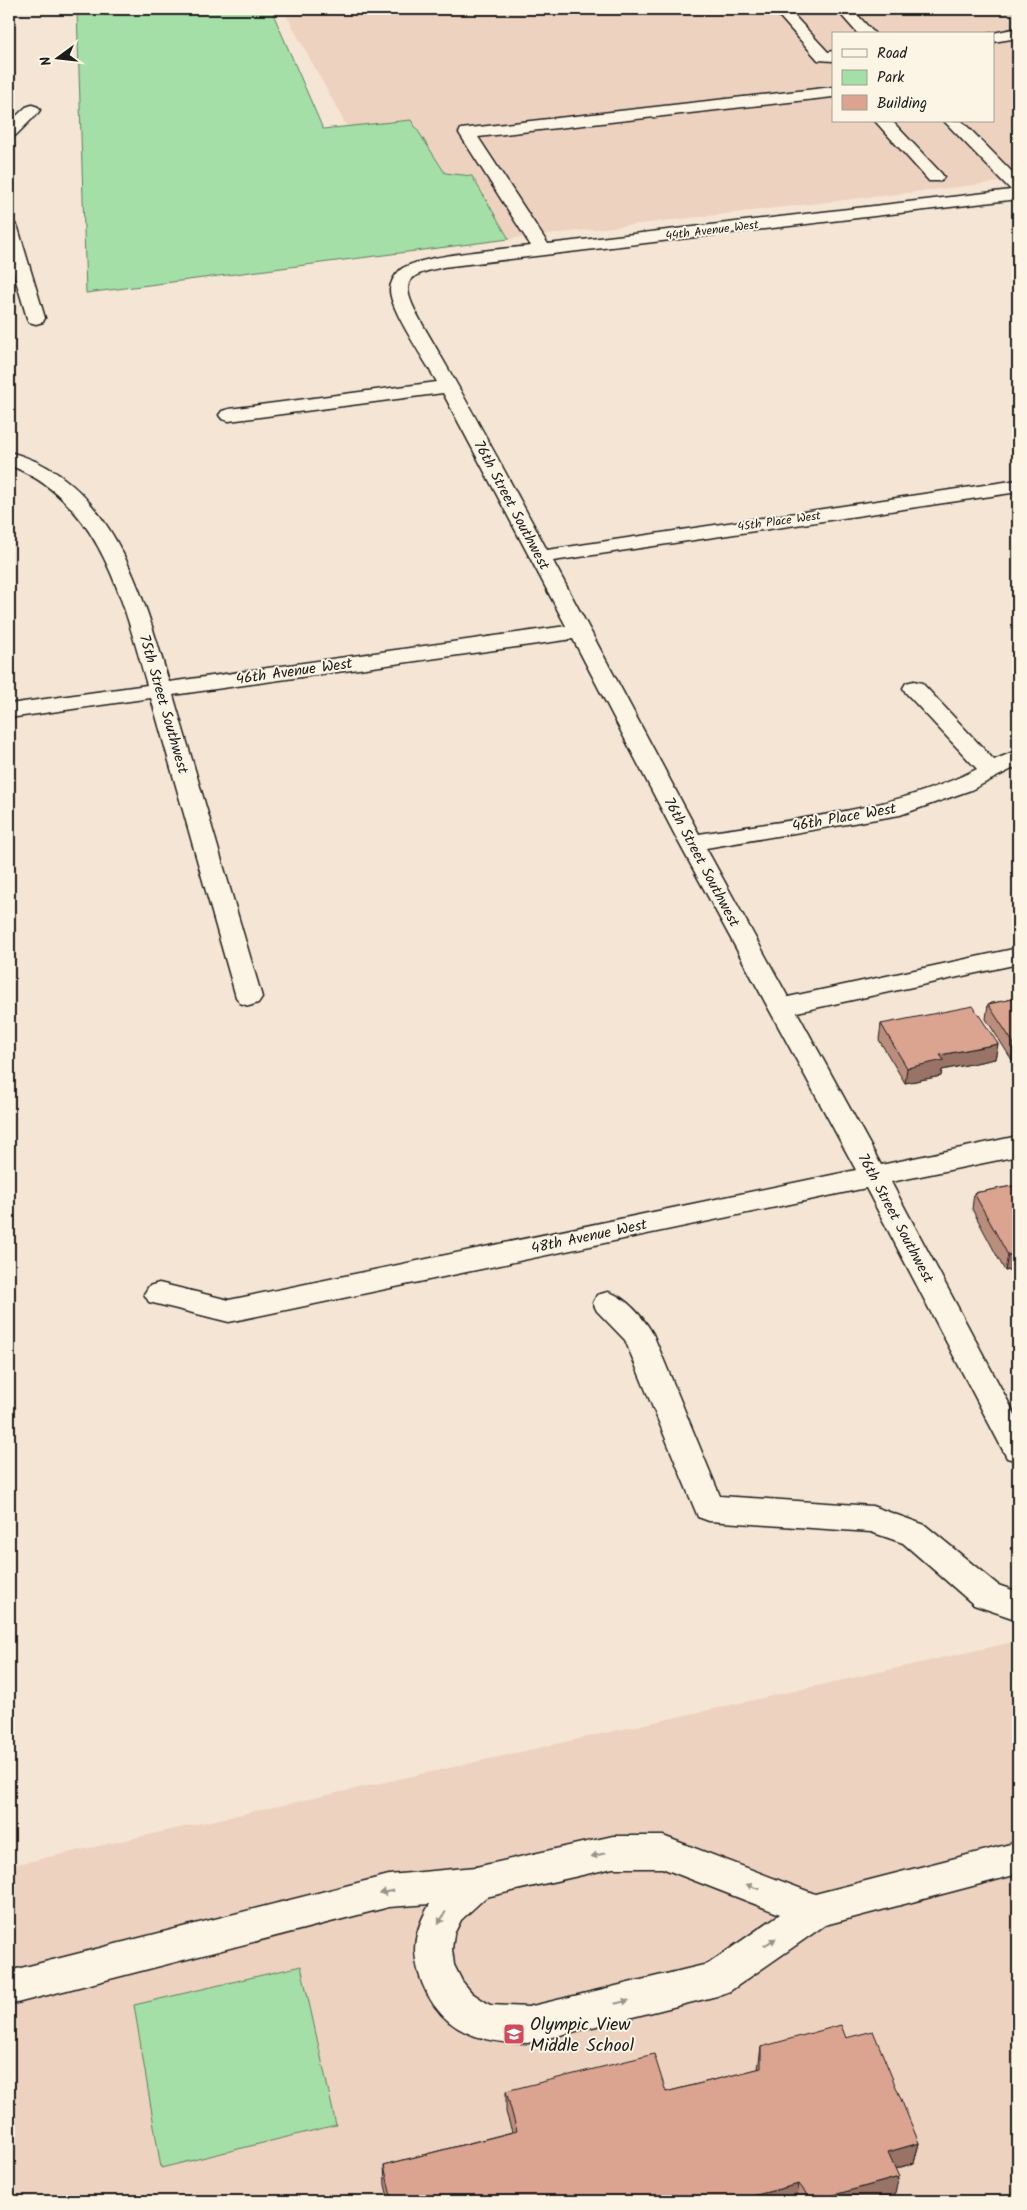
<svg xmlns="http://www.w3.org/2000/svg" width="1027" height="2210" font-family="Kalam,sans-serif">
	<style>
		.built { fill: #edd2c0; fill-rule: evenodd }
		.green { fill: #a3dfa6; stroke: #607e61 }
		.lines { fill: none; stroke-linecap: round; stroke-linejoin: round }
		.minor-casing { stroke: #1c1c1c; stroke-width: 3 }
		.minor { fill: #fcf5e5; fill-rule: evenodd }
		.wall { fill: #bb8d7d; stroke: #1c1c1c }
		.shaded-wall { fill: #997366; stroke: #1c1c1c }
		.building { fill: #daa491; stroke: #1c1c1c }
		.oneway { fill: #97938b }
		.labels { text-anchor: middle; stroke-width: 4; stroke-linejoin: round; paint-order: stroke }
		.far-street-label { font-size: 12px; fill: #1c1c1c; stroke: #fcf5e5 }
		.street-label { font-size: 15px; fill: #1c1c1c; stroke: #fcf5e5 }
		.near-poi-label { font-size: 18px; fill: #1c1c1c; stroke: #fcf5e5; text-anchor: start }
	</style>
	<rect width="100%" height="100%" fill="#f5e5d4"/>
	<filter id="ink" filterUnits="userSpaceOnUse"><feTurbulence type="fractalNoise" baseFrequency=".02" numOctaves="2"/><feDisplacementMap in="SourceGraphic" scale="10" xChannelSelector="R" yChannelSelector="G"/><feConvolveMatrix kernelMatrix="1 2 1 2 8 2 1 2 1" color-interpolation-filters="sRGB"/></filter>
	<g filter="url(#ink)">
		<!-- built -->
		<path class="built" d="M283,9H1018V180L509,239L472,176L445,173L411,121L347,127ZM833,34H993V121H833Z
			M1018,1641V2201H9V1866Z"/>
		<!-- green -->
		<path class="green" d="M77,9H271L323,129L411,120L445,173L472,176L509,239L86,293Z
			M301,1966L336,2125L161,2168L134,2005Z"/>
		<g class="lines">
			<!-- minor casing -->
			<g class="minor-casing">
				<path id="minor" d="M773,9H788L828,52L833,51V61L818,60Z
					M836,9H852L875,34H858Z
					M1018,28V38L993,42V34H988Z
					M833,87V97L478,137L548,244L1011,190L944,121H962L1018,178V199L443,267C433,270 414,272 409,283C404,295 421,321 427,332C469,404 508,477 547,550L1018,480V492L553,561L699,834C792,819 891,812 977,769L906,693L903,688L906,683L914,681L922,683L994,760L1018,750V766L971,790L900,815L706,848L788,997L1018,948V964L797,1012L881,1165L1018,1136V1156L891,1182L1018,1420V1461L1007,1458L866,1188L229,1322L149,1302L144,1294L149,1286L159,1283L229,1300L856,1170L679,843L573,639L173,695L262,997L258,1003L249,1006L240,1003L236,997L151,698L9,718V704L147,685C122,599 101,501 9,465V452C111,477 143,594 169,682L566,626L443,393L229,421L222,419L219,415L222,411L229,409L437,382C426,362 390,310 390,290C390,283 395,275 400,270C418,255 504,249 531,246L459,133L461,129Z
					M32,105L38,107L40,110L38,113L15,136L9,137V123L26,107Z
					M875,121H892L941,173L944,177L941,181H929Z
					M9,223L15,224L18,228L45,318L43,322L36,324L29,322L27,318L9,257Z
					M608,1292C626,1297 644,1318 653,1334L720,1496L872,1506L925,1525L998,1585L1018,1592V1620L974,1605L903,1543L871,1532L709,1521L698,1517L625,1340L597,1311L593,1303L597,1295Z
					M613,1836H663L815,1894L1018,1842V1874L825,1925L730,1991L717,1996L528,2043C503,2043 480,2041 458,2028C433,2013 416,1979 415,1950C415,1934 422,1917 430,1904L389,1907L9,2005V1971L389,1875L476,1867ZM613,1868H662L780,1914L708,1964L528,2007L490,2005L472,1993L462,1981L454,1965L452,1949L454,1934L461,1920L486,1897Z"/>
			</g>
			<!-- minor -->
			<use href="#minor" class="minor"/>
		</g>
		<!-- wall -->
		<path class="wall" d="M1018,998V1059L1012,1060L986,1019L988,1004Z
			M881,1024L998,1044L995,1059L942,1070L941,1076L905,1083L879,1040Z
			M1018,1185V1268L1005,1271L972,1209L974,1193Z
			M846,2038L919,2143L914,2163L895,2169L894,2197L879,2201H389L385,2185L384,2165L512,2132L506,2112V2091L666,2092L758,2069L761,2047Z"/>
		<!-- shaded-wall -->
		<path class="shaded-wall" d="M998,1044L995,1059L942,1070L941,1076L905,1083L907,1068L940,1055Z
			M1014,1044H1018V1059L1012,1060Z
			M1018,1253V1268L1005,1271L1008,1255Z
			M919,2143L914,2163L884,2172L888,2152Z
			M899,2177L894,2197L879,2201H812Z
			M799,2184L796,2201H733Z"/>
		<!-- building -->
		<path class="building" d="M1018,998V1044H1014L988,1004Z
			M973,1006L998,1044L940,1055L944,1060L907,1068L881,1024Z
			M1018,1185V1253L1008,1255L974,1193Z
			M841,2025L846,2038L873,2031L919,2143L888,2152L899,2177L812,2201L799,2184L733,2201H392L384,2165L517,2131L506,2091L654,2054L666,2092L761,2068V2047Z"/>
		<!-- one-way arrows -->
		<defs><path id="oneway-solid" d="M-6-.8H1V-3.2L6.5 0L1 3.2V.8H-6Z" transform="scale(1.25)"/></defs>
		<g class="oneway">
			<use href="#oneway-solid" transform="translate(598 1855) rotate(167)"/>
			<use href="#oneway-solid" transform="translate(753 1887) rotate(-159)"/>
			<use href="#oneway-solid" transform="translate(387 1892) rotate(169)"/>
			<use href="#oneway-solid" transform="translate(442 1918) rotate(120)"/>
			<use href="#oneway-solid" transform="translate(770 1942) rotate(-32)"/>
			<use href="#oneway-solid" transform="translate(622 2002) rotate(-14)"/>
		</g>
	</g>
	<!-- icons -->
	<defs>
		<g id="school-square" transform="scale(1.125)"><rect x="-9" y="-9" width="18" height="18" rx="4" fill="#d1495b" stroke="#fcf5e5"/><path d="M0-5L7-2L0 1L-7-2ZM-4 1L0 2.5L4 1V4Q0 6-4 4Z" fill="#fff"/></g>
	</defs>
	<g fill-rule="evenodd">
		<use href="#school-square" x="514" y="2034"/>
	</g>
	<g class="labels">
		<!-- far-street labels -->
		<g class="far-street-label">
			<text transform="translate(712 230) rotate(-7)" y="4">44th Avenue West</text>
			<text transform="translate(779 521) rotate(-8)" y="4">45th Place West</text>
		</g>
		<!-- street labels -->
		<g class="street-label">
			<text transform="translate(512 505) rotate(62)" y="5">76th Street Southwest</text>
			<text transform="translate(294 671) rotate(-8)" y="5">46th Avenue West</text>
			<text transform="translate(164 704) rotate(74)" y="5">75th Street Southwest</text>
			<text transform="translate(844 817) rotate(-10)" y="5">46th Place West</text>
			<text transform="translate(702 862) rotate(62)" y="5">76th Street Southwest</text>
			<text transform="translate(896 1218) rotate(62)" y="5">76th Street Southwest</text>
			<text transform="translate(589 1236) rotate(-12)" y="5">48th Avenue West</text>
		</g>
		<!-- near-poi labels -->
		<g class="near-poi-label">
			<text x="530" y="2030">Olympic View<tspan x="530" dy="21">Middle School</tspan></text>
		</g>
	</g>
	<!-- margin -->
	<rect width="1027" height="2210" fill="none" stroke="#fcf5e5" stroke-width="30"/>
	<rect x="15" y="15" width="997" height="2180" fill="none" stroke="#1c1c1c" stroke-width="2" filter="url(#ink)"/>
	<!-- legend -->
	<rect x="832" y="32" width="162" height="90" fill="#fcf5e5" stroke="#a29e95"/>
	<rect x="842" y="49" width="25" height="8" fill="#fcf5e5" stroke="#a29e95"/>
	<text x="877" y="58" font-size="15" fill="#1c1c1c">Road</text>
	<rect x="842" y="70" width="25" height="15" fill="#a3dfa6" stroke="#a29e95"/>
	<text x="877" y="82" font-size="15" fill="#1c1c1c">Park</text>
	<rect x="842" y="95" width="25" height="15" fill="#daa491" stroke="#a29e95"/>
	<text x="877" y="108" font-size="15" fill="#1c1c1c">Building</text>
	<!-- north arrow -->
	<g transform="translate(58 58) rotate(255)" stroke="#fcf5e5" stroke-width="4" paint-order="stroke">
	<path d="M0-4L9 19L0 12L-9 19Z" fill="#1c1c1c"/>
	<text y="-8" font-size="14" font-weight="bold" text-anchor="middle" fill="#1c1c1c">N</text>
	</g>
</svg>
